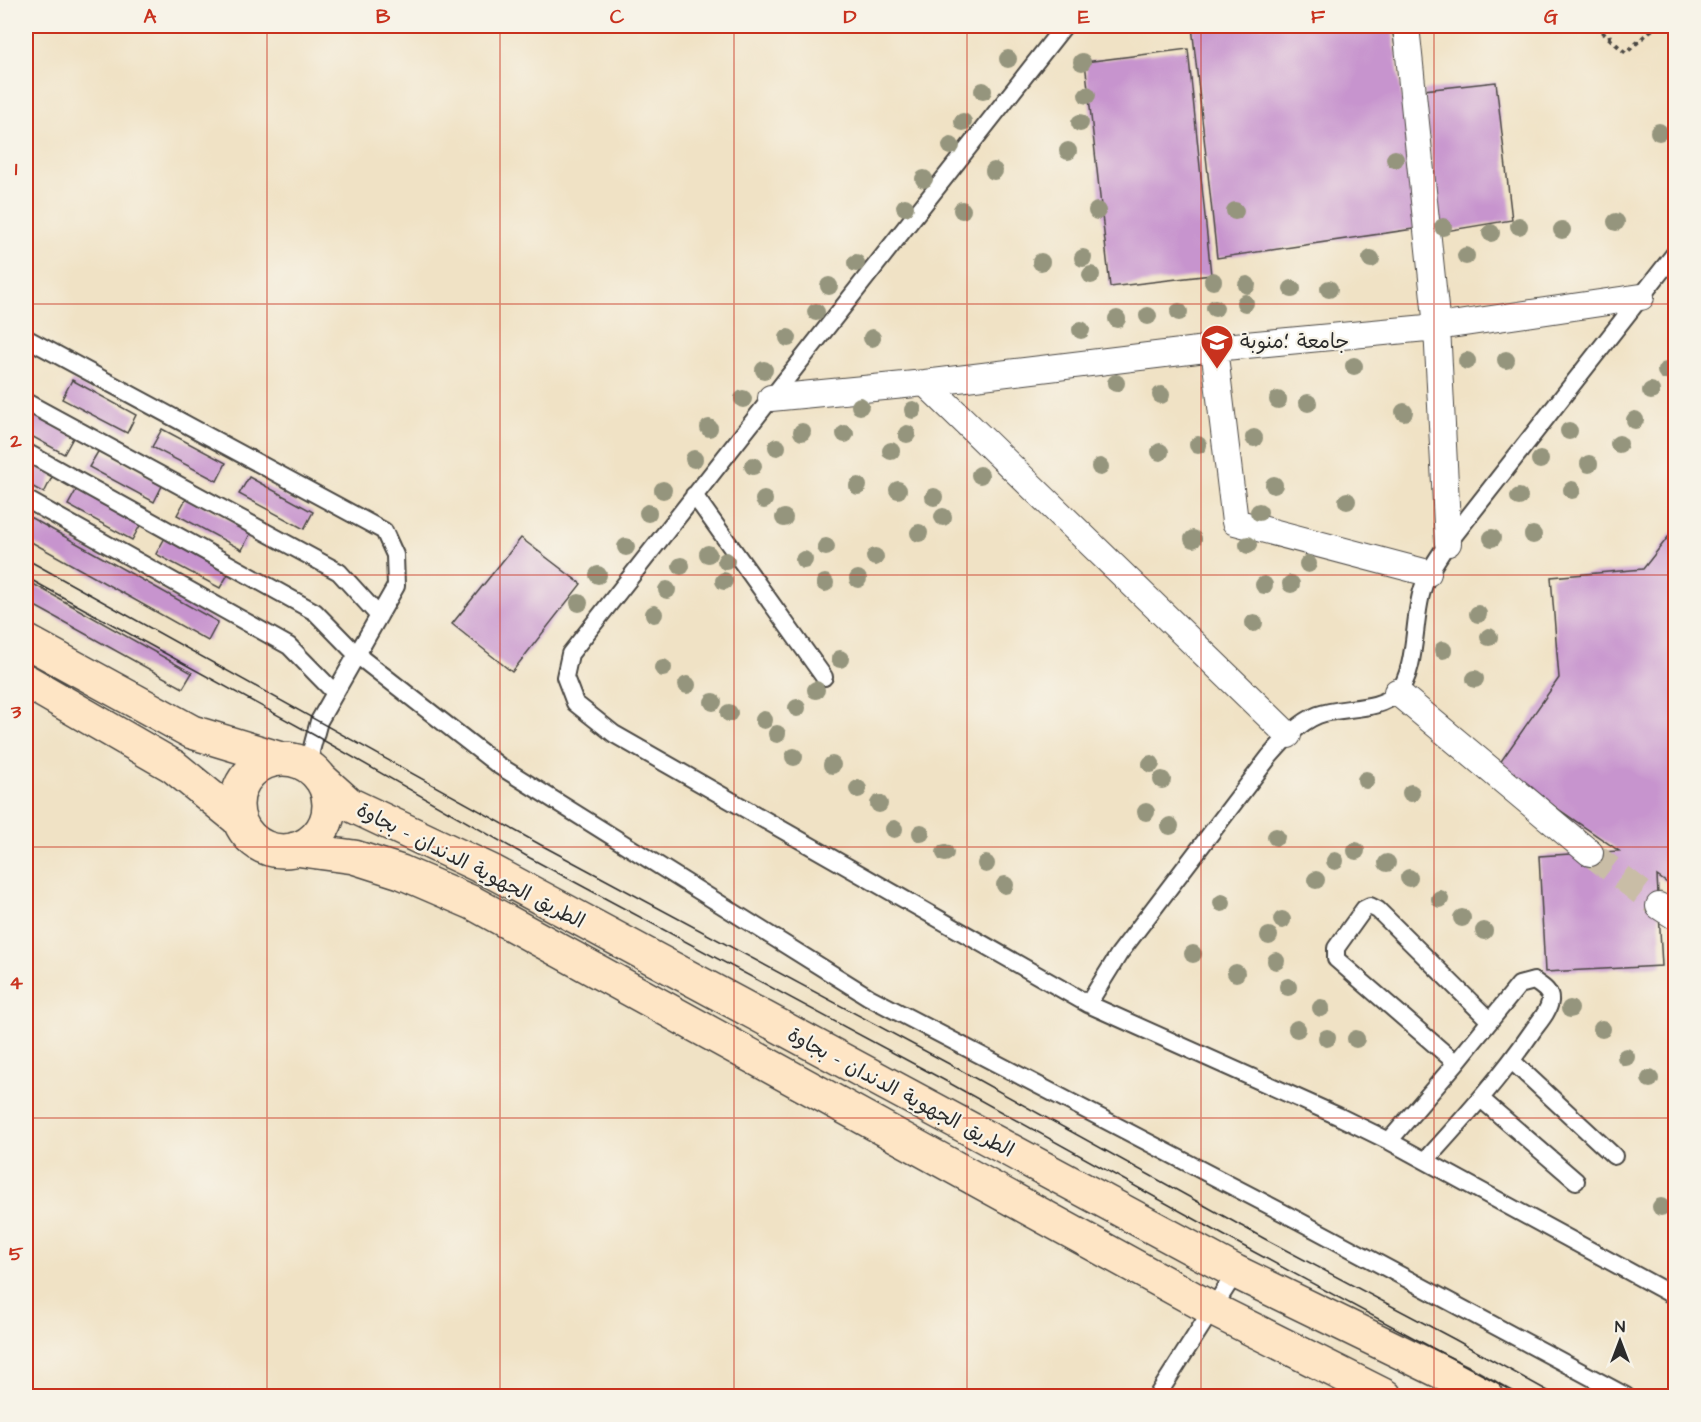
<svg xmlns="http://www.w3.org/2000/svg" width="1701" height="1422" font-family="'Architects Daughter','Playpen Sans Arabic',sans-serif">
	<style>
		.building { fill: #c794ce }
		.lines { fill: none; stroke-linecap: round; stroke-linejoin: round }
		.pedestrian-tunnel { stroke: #c9bda6; stroke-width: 26; stroke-dasharray: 26 13; stroke-linecap: butt }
		.service-casing { stroke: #494642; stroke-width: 20 }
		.pedestrian-casing { stroke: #494642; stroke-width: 28 }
		.secondary-casing { stroke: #494642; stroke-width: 36 }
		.path { stroke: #494642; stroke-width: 4; stroke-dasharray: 4.5 4.5; stroke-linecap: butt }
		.service { stroke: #fff; stroke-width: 16 }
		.pedestrian { stroke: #fff; stroke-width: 26 }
		.secondary { stroke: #fee5c5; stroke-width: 33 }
		.tram { stroke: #2b2b2b; stroke-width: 1.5 }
		.tree { fill: #95957d }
		.grid { fill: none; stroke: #c8321e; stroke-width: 1.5; stroke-opacity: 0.55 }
		.labels { text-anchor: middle; stroke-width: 4.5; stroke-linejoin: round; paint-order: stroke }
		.poi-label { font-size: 20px; fill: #2b2b2b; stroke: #f7f3e8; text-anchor: start }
		.street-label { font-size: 20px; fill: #2b2b2b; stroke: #f7f3e8 }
		.neatline { fill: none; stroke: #c8321e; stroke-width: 2 }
		.grid-label { font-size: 20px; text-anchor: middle; font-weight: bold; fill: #c8321e }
	</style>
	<rect width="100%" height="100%" fill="#f7f3e8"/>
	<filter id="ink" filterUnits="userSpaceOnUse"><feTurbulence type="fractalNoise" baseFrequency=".0167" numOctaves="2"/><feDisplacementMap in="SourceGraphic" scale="12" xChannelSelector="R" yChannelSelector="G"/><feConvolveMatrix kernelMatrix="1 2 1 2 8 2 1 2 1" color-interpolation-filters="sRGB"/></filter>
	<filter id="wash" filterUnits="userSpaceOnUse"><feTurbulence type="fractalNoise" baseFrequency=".008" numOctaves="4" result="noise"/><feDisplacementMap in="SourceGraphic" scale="24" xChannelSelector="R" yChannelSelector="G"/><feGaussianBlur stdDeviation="1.35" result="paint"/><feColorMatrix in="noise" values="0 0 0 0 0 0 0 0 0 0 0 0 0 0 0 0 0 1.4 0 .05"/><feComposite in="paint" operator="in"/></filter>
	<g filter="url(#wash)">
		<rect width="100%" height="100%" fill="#f0e2c5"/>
		<g id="blocks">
			<!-- building -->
			<path class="building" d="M1192,26H1392L1420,228L1217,258Z
				M1188,49L1211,275L1110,287L1085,62Z
				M1496,82L1512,220L1440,232L1424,90Z
				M72,380L136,415L127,433L62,399Z
				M26,410L74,436L64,454L26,433Z
				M162,429L226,463L217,481L152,447Z
				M99,450L163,484L154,502L89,467Z
				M26,461L53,475L44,493L26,483Z
				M249,477L313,512L304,529L239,494Z
				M78,487L142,522L132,540L68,505Z
				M187,497L251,532L242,550L177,515Z
				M26,515L218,622L208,641L26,539Z
				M1676,527V889L1657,876L1662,966L1545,972L1539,856L1619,851L1497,767L1559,678L1551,577L1643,569Z
				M166,536L230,571L220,588L156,554Z
				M521,538L581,584L512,672L452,624Z
				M26,580L192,673L183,688L26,601Z"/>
		</g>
	</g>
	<g filter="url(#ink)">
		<use href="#blocks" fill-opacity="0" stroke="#494642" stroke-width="1.5"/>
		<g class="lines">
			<!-- pedestrian-tunnel -->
			<path class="pedestrian-tunnel" d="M1590,853L1659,906"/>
			<!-- service casing -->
			<g class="service-casing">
				<path id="service" d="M1064,26L570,654L565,677L575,703L614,734L1088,1004L1338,1116L1389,1141L1676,1297
					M26,338L384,531L395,555L396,586L319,721L311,751L313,770
					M26,402L339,572L379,616
					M26,452L315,612L357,655L498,765L869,997L1299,1221L1626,1396
					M694,495L824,677
					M26,499L289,646L335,693
					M1088,1004L1119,954L1269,757C1283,741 1298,723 1318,715C1342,706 1378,712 1397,693C1417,672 1413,619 1422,591C1427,573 1437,559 1448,543L1676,252
					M1512,1061L1614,1156
					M1456,1063L1336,959V948L1364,909L1370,906L1378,910L1490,1021
					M1481,1099L1576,1181
					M1389,1141L1456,1063L1519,985L1534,981C1541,986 1551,991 1550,1001C1549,1011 1539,1022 1534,1029C1502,1076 1464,1118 1426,1160
					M1157,1396L1236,1272"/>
			</g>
			<!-- pedestrian casing -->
			<g class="pedestrian-casing">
				<path id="pedestrian" d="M1406,26L1437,327L1448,543
					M1214,348L1235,522L1428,573
					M925,383L1288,735
					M771,398L925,383L1214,348L1437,327L1641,297
					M1397,692L1590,853
					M1659,906L1676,917"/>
			</g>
			<!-- secondary casing -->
			<g class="secondary-casing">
				<path id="secondary" d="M26,641L192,732L281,759
					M26,681L173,766L238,819
					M237 805a46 46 0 1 1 92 0a46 46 0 1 1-92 0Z
					M320,778L349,804L493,872L1236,1272L1462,1382L1487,1396
					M295,849L354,857L401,872L473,903L1214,1310L1385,1396"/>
			</g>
			<!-- path -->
			<path class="path" d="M1595,26L1626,53L1650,31L1659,26
				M1608,26L1610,38"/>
			<!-- service -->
			<use href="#service" class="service"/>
			<!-- pedestrian -->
			<use href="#pedestrian" class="pedestrian"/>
			<!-- secondary -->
			<use href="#secondary" class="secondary"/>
			<!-- tram -->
			<path class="tram" d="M26,559L541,845L953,1066L1265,1239L1454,1339L1557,1396
				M26,577L314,735L530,858L942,1079L1254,1252L1522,1396"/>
		</g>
		<!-- trees -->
		<g class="tree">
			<circle cx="1008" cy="59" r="9"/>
			<circle cx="1082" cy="62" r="9"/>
			<circle cx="983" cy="91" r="9"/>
			<circle cx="1087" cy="95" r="9"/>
			<circle cx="963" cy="122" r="9"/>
			<circle cx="1080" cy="123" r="9"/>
			<circle cx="1659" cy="132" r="9"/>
			<circle cx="951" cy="146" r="9"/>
			<circle cx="1068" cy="151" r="9"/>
			<circle cx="1395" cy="159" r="9"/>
			<circle cx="994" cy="171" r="9"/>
			<circle cx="924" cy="179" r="9"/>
			<circle cx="905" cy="207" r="9"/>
			<circle cx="962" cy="210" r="9"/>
			<circle cx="1097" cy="211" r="9"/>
			<circle cx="1235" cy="211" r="9"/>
			<circle cx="1616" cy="222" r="9"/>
			<circle cx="1519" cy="226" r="9"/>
			<circle cx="1443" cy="227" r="9"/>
			<circle cx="1562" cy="230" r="9"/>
			<circle cx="1491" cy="233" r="9"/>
			<circle cx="1466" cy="256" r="9"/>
			<circle cx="1083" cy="258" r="9"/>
			<circle cx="1371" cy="259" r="9"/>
			<circle cx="1041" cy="262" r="9"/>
			<circle cx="856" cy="263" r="9"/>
			<circle cx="1091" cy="275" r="9"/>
			<circle cx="1213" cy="281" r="9"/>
			<circle cx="1247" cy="285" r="9"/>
			<circle cx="829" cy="286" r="9"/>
			<circle cx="1292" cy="289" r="9"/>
			<circle cx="1329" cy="289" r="9"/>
			<circle cx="1245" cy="303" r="9"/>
			<circle cx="1215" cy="308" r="9"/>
			<circle cx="816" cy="312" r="9"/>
			<circle cx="1179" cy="312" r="9"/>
			<circle cx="1148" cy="316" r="9"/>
			<circle cx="1117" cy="319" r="9"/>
			<circle cx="1081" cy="330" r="9"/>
			<circle cx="788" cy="338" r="9"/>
			<circle cx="872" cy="338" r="9"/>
			<circle cx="1506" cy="360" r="9"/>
			<circle cx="1467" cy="361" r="9"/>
			<circle cx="1354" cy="366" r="9"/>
			<circle cx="764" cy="370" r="9"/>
			<circle cx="1666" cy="371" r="9"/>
			<circle cx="1116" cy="383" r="9"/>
			<circle cx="1651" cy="391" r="9"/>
			<circle cx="1161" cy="395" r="9"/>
			<circle cx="743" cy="399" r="9"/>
			<circle cx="1278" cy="400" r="9"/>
			<circle cx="1308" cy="403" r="9"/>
			<circle cx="860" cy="406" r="9"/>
			<circle cx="913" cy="410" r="9"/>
			<circle cx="1404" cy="412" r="9"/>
			<circle cx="1635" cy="420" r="9"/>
			<circle cx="709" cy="428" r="9"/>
			<circle cx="1569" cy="431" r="9"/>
			<circle cx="802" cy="432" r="9"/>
			<circle cx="845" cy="434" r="9"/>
			<circle cx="907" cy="434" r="9"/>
			<circle cx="1254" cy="438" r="9"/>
			<circle cx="1619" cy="444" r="9"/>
			<circle cx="1198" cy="445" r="9"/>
			<circle cx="777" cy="447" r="9"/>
			<circle cx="891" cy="451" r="9"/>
			<circle cx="1160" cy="452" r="9"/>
			<circle cx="694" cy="459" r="9"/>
			<circle cx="1540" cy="460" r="9"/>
			<circle cx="1589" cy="464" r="9"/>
			<circle cx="753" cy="466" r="9"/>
			<circle cx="1100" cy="467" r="9"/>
			<circle cx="980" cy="475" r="9"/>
			<circle cx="1274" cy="485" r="9"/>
			<circle cx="858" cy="486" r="9"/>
			<circle cx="663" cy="490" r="9"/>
			<circle cx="898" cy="490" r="9"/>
			<circle cx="1572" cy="490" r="9"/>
			<circle cx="934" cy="497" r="9"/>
			<circle cx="1519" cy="497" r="9"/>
			<circle cx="764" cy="500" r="9"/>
			<circle cx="1347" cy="501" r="9"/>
			<circle cx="1259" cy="512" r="9"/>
			<circle cx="648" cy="513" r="9"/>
			<circle cx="943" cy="517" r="9"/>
			<circle cx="784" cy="518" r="9"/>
			<circle cx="919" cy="533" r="9"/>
			<circle cx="1533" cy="535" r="9"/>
			<circle cx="1492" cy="538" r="9"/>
			<circle cx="1193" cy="539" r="9"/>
			<circle cx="1248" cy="545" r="9"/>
			<circle cx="626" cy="547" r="9"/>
			<circle cx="826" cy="547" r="9"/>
			<circle cx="708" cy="554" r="9"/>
			<circle cx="875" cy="557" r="9"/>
			<circle cx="804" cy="560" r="9"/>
			<circle cx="726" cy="561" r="9"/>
			<circle cx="1308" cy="564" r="9"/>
			<circle cx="681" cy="566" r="9"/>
			<circle cx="598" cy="575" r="9"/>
			<circle cx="858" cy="579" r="9"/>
			<circle cx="724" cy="581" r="9"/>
			<circle cx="825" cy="583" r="9"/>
			<circle cx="1291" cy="584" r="9"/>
			<circle cx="1264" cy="585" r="9"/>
			<circle cx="667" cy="590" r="9"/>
			<circle cx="579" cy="603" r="9"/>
			<circle cx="654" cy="614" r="9"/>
			<circle cx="1478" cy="614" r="9"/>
			<circle cx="1254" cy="623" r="9"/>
			<circle cx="1489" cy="637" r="9"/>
			<circle cx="1443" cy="650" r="9"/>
			<circle cx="840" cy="659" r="9"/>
			<circle cx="663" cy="668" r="9"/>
			<circle cx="1475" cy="679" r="9"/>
			<circle cx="687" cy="685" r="9"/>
			<circle cx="816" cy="690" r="9"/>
			<circle cx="713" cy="702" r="9"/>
			<circle cx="797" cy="708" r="9"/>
			<circle cx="729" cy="713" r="9"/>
			<circle cx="764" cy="720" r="9"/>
			<circle cx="777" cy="734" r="9"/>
			<circle cx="794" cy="757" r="9"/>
			<circle cx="1151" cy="764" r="9"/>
			<circle cx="832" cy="765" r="9"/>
			<circle cx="1162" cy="780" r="9"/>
			<circle cx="1366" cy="780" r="9"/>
			<circle cx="858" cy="789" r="9"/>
			<circle cx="1411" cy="793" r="9"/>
			<circle cx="879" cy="804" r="9"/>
			<circle cx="1146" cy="812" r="9"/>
			<circle cx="1170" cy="826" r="9"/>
			<circle cx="894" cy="829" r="9"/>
			<circle cx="921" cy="833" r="9"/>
			<circle cx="1276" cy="837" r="9"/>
			<circle cx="1356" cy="851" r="9"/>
			<circle cx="945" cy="853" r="9"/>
			<circle cx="1335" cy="861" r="9"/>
			<circle cx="1387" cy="863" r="9"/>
			<circle cx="986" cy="864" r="9"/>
			<circle cx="1409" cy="878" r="9"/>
			<circle cx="1316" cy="880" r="9"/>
			<circle cx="1005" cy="885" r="9"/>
			<circle cx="1440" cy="899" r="9"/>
			<circle cx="1222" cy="903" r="9"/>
			<circle cx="1462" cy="918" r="9"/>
			<circle cx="1282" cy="920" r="9"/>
			<circle cx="1484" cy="931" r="9"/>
			<circle cx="1269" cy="936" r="9"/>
			<circle cx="1193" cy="954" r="9"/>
			<circle cx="1276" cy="961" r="9"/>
			<circle cx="1236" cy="973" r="9"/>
			<circle cx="1288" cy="987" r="9"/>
			<circle cx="1321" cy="1008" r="9"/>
			<circle cx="1570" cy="1009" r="9"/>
			<circle cx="1297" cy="1029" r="9"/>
			<circle cx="1602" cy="1029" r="9"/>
			<circle cx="1327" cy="1038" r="9"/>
			<circle cx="1356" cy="1039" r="9"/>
			<circle cx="1626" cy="1057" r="9"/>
			<circle cx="1650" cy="1079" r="9"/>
			<circle cx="1661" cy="1207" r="9"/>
		</g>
	</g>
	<!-- grid -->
	<path class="grid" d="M267,26V1396M500,26V1396M734,26V1396M967,26V1396M1201,26V1396M1434,26V1396M26,304H1676M26,575H1676M26,847H1676M26,1118H1676"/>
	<!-- icons -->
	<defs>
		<g id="university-pin" transform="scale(1.725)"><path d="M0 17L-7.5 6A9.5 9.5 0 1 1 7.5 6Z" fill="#c8321e" stroke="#f7f3e8"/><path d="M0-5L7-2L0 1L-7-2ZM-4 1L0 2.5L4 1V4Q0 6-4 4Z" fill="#fff"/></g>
	</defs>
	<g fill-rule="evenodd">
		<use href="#university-pin" x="1217" y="341"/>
	</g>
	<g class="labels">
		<!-- poi labels -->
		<g class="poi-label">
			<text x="1240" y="348">جامعة ؛منوبة</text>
		</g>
		<!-- street labels -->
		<g class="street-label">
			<text transform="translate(471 865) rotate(27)" y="7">الطريق الجهوية الدندان - بجاوة</text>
			<text transform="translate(901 1092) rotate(28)" y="7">الطريق الجهوية الدندان - بجاوة</text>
		</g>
	</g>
	<!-- margin -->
	<rect width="1701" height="1422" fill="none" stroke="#f7f3e8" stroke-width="66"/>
	<!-- north arrow -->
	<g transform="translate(1620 1341)" stroke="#f7f3e8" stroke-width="4.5" paint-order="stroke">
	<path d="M0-4.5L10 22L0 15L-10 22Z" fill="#2b2b2b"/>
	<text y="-9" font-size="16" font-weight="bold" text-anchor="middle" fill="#2b2b2b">N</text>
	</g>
	<rect x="33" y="33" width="1635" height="1356" class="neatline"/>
	<g class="grid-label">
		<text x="150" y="23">A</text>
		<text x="383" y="23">B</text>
		<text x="617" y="23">C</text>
		<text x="850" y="23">D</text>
		<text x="1084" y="23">E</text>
		<text x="1318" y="23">F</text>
		<text x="1551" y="23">G</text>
		<text x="16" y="175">1</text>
		<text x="16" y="447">2</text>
		<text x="16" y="718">3</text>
		<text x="16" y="989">4</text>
		<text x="16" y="1260">5</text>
	</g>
</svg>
